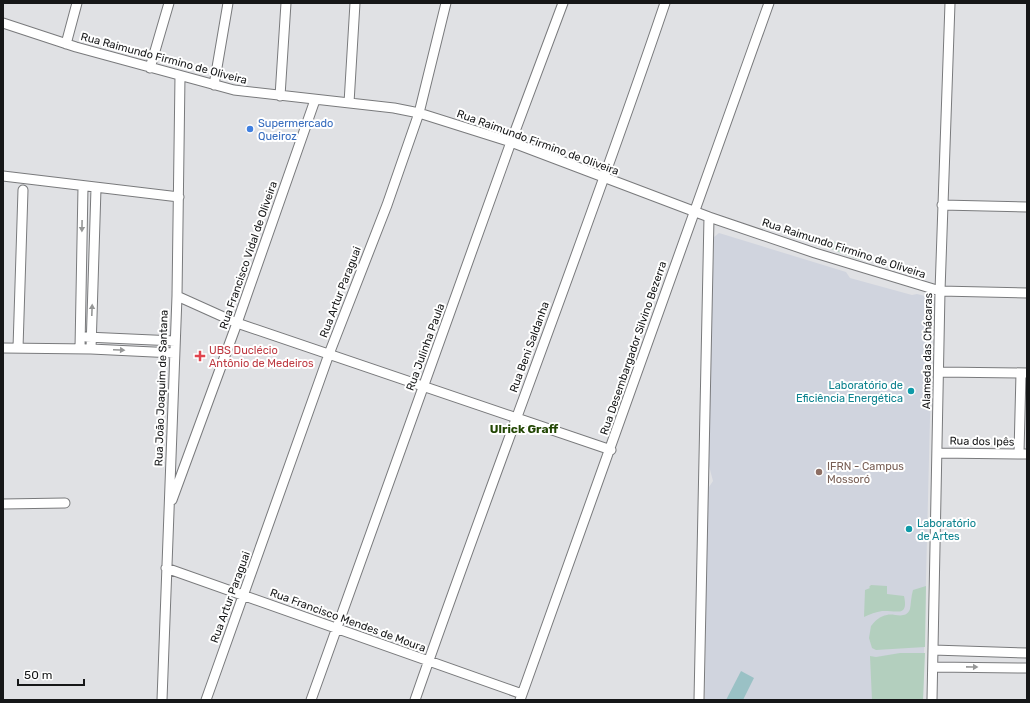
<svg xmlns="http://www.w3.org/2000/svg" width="1030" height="703" font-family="Rubik,sans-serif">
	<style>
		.built { fill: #d0d4de }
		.green { fill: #b3cfbe }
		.water { fill: #9ac1c5 }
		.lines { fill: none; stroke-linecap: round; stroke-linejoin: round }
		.minor-casing { stroke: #797a7c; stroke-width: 11 }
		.minor { stroke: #fff; stroke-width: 9 }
		.oneway { fill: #969797 }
		.shop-dot { fill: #3f7fe0; stroke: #fff; stroke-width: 1.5 }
		.health-dot { fill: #e0444e; stroke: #fff; stroke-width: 1.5 }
		.culture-dot { fill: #0f9aa8; stroke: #fff; stroke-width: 1.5 }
		.education-dot { fill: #8d6e63; stroke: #fff; stroke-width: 1.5 }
		.labels { text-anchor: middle; stroke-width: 4; stroke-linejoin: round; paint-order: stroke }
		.street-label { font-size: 11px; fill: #161718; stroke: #fff }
		.shop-label { font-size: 11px; fill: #366cbe; stroke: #fff; text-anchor: start }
		.health-label { font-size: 11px; fill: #be3a42; stroke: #fff; text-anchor: start }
		.culture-label { font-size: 11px; fill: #0d838f; stroke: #fff; text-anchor: end }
		.education-label { font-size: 11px; fill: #785e54; stroke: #fff; text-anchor: start }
		.neighbourhood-label { font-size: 12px; font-weight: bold; fill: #234704; stroke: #fff }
	</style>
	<rect width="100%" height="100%" fill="#e0e1e4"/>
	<!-- built -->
	<path class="built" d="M719,233L846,272L850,278L912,295L917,294L933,298L923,700H705L707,490L713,481L708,462L714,237Z"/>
	<!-- green -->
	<path class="green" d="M827,238C839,245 849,245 859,251L861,258L860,260L823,246L822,239Z
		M871,585L887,586V594L904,596C909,618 895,610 882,611C876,612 870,614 864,617L865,590L870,588L869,587Z
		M926,586L925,647L876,650L872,648L869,638L871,626C875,621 880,616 887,615C894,613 906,620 910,609C911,603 911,597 913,590Z
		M900,653H925L923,700H872L870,656L876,657Z"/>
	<!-- water -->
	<path class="water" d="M741,671L754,678L743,700H726Z"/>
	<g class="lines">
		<!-- minor casing -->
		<g class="minor-casing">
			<path id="minor" d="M3,23L76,47L234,90L394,108L419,113L511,142L709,217L815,253L940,291L1027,293
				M66,44L77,3
				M150,68L169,3
				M214,85L228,3
				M280,96L286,3
				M349,103L355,3
				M3,176L179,197
				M942,205L1027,207
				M177,296L237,323L611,450
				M86,337L175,341
				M3,348L91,349L174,353
				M18,348L23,190
				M80,348L83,187
				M91,349L96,188
				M939,372L1027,373
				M937,453L1027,454
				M1019,453L1021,373
				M172,500L237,323L315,100
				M3,504L65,503
				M166,568L522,694
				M933,650L1027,653
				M933,667L1027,668
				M162,700L177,296L180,76
				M206,700L329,354L387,205L419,113L446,3
				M311,700L511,142L563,3
				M415,700C496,467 586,237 665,3
				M520,700L769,3
				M699,700L709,217
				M932,700L940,291L950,3"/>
		</g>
		<!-- minor -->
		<use href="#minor" class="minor"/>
	</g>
	<!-- one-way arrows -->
	<defs><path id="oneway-solid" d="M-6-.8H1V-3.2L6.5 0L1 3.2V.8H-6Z"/></defs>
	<g class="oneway">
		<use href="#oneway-solid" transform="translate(82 226) rotate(91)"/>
		<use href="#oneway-solid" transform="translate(92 310) rotate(-88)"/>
		<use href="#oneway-solid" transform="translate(119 350) rotate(3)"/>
		<use href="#oneway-solid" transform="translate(972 667) rotate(1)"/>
	</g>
	<!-- markers -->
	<circle class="shop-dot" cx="250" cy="129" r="4"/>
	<path class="health-dot" d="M198 350h4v4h4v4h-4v4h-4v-4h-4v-4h4z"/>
	<g class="culture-dot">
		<circle cx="911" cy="391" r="4"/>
		<circle cx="909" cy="529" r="4"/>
	</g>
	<circle class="education-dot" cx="819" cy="472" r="4"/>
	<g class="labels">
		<!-- street labels -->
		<g class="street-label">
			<text transform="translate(164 58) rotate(15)" y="4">Rua Raimundo Firmino de Oliveira</text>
			<text transform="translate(538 142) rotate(20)" y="4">Rua Raimundo Firmino de Oliveira</text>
			<text transform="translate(844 248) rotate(18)" y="4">Rua Raimundo Firmino de Oliveira</text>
			<text transform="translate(248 255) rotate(-71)" y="4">Rua Francisco Vidal de Oliveira</text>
			<text transform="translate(340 292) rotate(-69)" y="4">Rua Artur Paraguai</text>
			<text transform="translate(425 347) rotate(-70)" y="4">Rua Julinha Paula</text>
			<text transform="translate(529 347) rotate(-70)" y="4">Rua Beni Saldanha</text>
			<text transform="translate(633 348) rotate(-71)" y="4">Rua Desembargador Silvino Bezerra</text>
			<text transform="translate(927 351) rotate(-89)" y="4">Alameda das Chácaras</text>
			<text transform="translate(161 388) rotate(-88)" y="4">Rua João Joaquim de Santana</text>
			<text transform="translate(982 441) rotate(1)" y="4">Rua dos Ipês</text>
			<text transform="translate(230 597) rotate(-70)" y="4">Rua Artur Paraguai</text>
			<text transform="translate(348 620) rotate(20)" y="4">Rua Francisco Mendes de Moura</text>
		</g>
		<!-- shop labels -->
		<g class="shop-label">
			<text x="258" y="127">Supermercado<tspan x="258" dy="13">Queiroz</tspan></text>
		</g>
		<!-- health labels -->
		<g class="health-label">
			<text x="209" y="354">UBS Duclécio<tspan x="209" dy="13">Antônio de Medeiros</tspan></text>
		</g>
		<!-- culture labels -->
		<g class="culture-label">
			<text x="903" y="389">Laboratório de<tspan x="903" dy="13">Eficiência Energética</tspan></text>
			<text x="917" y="527" text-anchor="start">Laboratório<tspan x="917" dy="13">de Artes</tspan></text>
		</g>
		<!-- education labels -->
		<g class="education-label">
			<text x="827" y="470">IFRN - Campus<tspan x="827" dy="13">Mossoró</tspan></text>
		</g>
		<!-- neighbourhood labels -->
		<g class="neighbourhood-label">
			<text x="524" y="433">Ulrick Graff</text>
		</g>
	</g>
	<!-- border -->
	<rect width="1030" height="703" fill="none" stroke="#161718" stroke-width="8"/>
	<!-- scale -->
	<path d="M18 679v6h66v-6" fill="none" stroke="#161718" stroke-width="2"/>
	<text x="24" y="679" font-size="12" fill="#161718" stroke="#ffffff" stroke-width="3" paint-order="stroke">50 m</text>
</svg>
